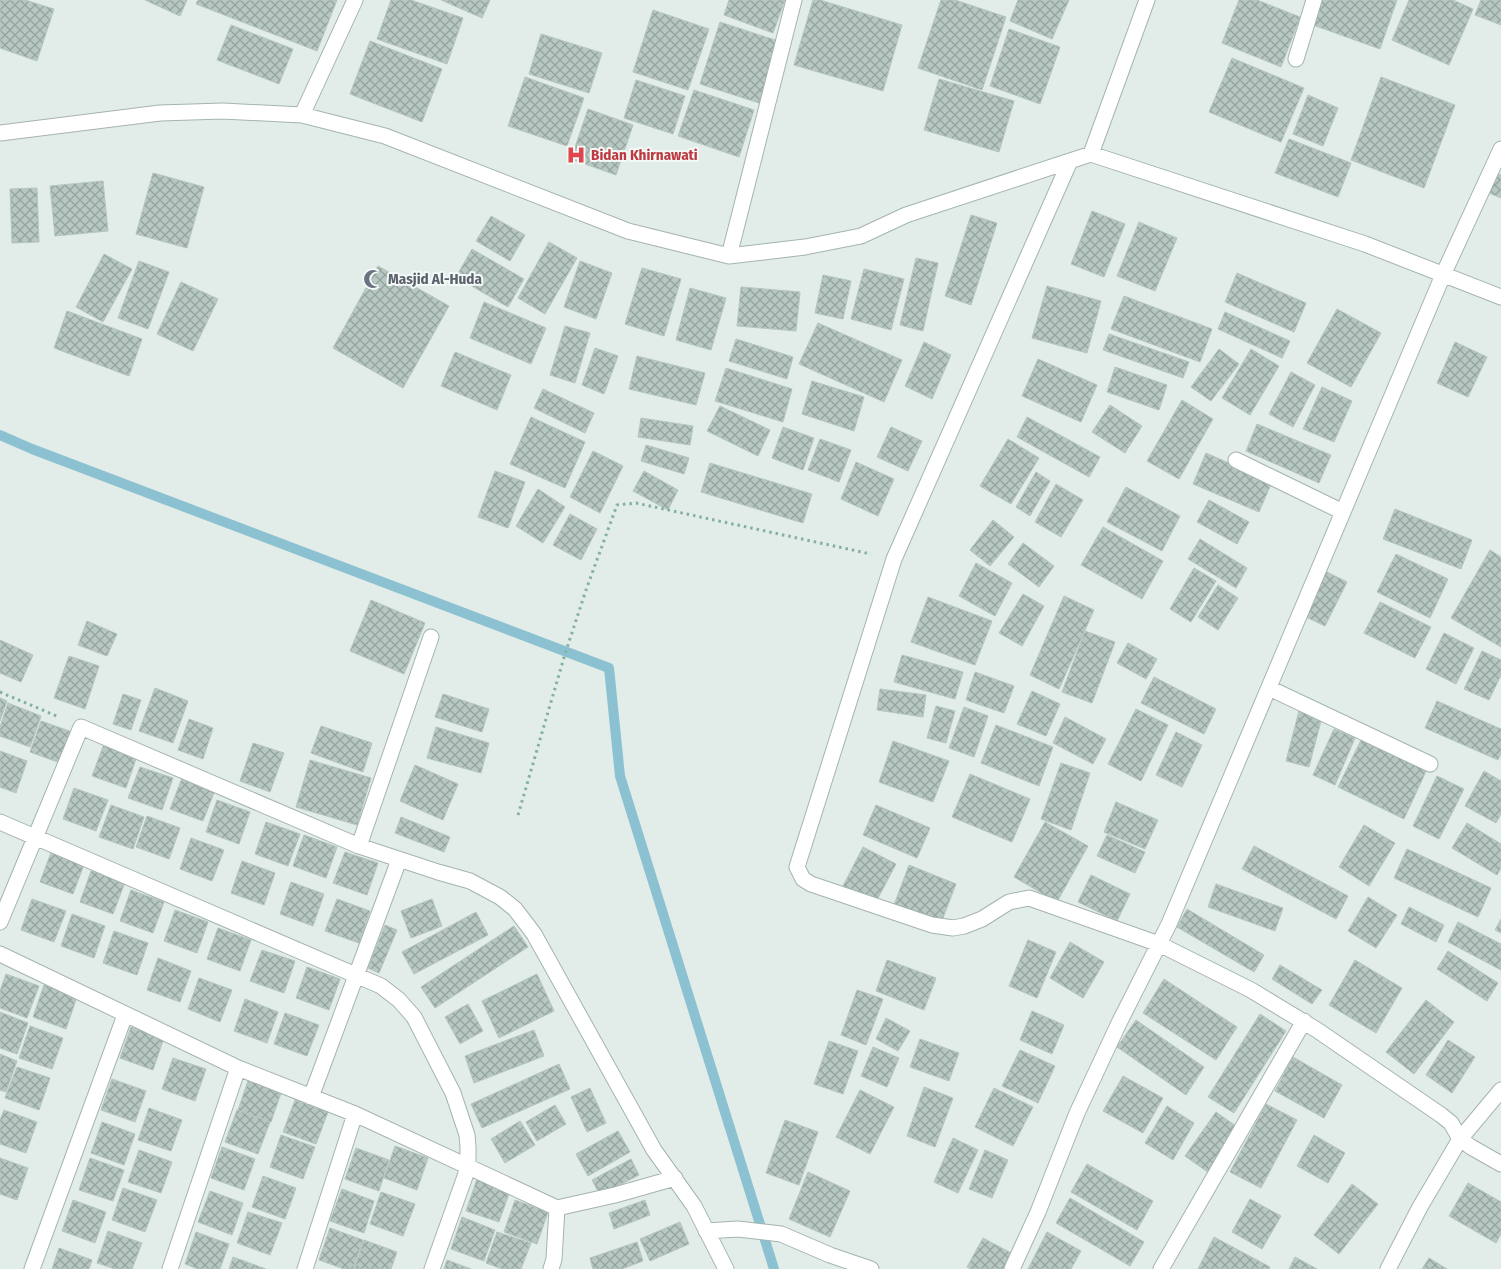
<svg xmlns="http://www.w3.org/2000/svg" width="1501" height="1269" font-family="'Fira Sans Condensed',sans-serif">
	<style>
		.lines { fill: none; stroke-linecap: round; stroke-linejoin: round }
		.stream { stroke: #8bc1d0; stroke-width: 10 }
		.building { fill: url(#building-cross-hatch); stroke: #b5c5c0 }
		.street-casing { stroke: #a5b4af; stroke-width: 17 }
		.path { stroke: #83afa4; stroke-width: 3; stroke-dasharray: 2.5 4; stroke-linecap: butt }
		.street { stroke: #fff; stroke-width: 15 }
		.labels { text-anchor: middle; stroke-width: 4; stroke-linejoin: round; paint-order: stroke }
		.health-label { font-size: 15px; font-weight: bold; fill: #be3a42; stroke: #f3f9f6; text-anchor: start }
		.worship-label { font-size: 15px; font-weight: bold; fill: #5b616d; stroke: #f3f9f6; text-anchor: start }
	</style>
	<defs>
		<pattern id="building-cross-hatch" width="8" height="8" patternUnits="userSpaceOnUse" patternTransform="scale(1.25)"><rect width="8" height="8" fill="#b7c7c1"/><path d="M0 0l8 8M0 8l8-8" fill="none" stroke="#94a39e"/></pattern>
	</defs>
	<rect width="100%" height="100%" fill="#e2ece8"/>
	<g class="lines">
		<!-- stream -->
		<path class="stream" d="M0,435L32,449L609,668L620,776L774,1269"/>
	</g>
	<!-- building -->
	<path class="building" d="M0,0H25L54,9L37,61L0,48Z
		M145,0H187L180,16Z
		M198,0H337L317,51L196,4Z
		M391,0H411L463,18L447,64L377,39Z
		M441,0H490L482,18Z
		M729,0H785L773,33L724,15Z
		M813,0H820L902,25L883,91L794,65Z
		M941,0H955L1006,17L982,90L918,68Z
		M1018,0H1069L1052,39L1010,21Z
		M1239,0H1257L1300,17L1281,67L1222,43Z
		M1322,0H1397L1380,49L1313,25Z
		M1409,0H1453L1473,9L1449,65L1392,40Z
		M1481,0H1501V25L1475,15Z
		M653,10L709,29L688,90L633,72Z
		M720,22L778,41L759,103L700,84Z
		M231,25L293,49L279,84L217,60Z
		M1009,29L1060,47L1040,104L990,86Z
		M541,34L602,53L589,93L529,74Z
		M370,41L442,69L422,122L350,94Z
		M1232,58L1304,88L1281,142L1209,112Z
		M525,77L584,98L567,146L508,126Z
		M1381,77L1455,105L1424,188L1351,160Z
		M939,79L1014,101L999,152L924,130Z
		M636,80L685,96L673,134L624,118Z
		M694,90L754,110L739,157L678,136Z
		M1308,95L1338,108L1323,146L1293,134Z
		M588,109L633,125L616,175L571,159Z
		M1289,139L1351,163L1338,197L1275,173Z
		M153,173L204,187L187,248L136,234Z
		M1496,173L1501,175V198L1489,193Z
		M103,181L108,231L55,236L50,186Z
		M37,188L39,242L12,243L10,189Z
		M1092,211L1125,224L1104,277L1071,264Z
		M971,215L997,223L971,305L945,296Z
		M491,216L525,235L510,261L476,241Z
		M1139,222L1177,238L1155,291L1117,276Z
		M549,242L577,258L545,314L518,298Z
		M472,249L524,279L508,307L456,277Z
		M104,254L132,269L103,322L76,307Z
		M916,258L938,263L923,331L900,325Z
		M139,261L169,272L148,329L118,318Z
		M580,261L612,273L596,319L564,307Z
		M378,266L449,306L403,388L333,348Z
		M642,268L681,279L664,336L625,324Z
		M864,269L904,279L891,330L851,319Z
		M1237,273L1306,303L1294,332L1225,302Z
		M823,275L851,281L843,319L815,313Z
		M181,282L218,299L193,351L157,334Z
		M1047,286L1101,301L1087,353L1032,338Z
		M741,287L800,292L796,331L737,326Z
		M690,288L726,298L711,350L676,340Z
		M1124,296L1212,329L1200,362L1111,329Z
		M484,302L546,328L531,364L470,338Z
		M1337,309L1381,333L1351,387L1307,363Z
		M67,311L142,339L129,376L54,348Z
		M1225,312L1290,341L1282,358L1218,329Z
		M818,323L902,360L884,402L799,364Z
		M565,326L590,333L575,383L550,375Z
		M1109,334L1189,362L1183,378L1103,350Z
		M736,339L793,357L787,379L729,361Z
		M924,342L951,355L932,399L905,386Z
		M1455,342L1487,357L1468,397L1437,383Z
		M595,348L618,356L604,394L582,385Z
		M1219,349L1239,364L1211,401L1191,387Z
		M1251,349L1279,366L1250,415L1222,398Z
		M455,352L511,375L497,410L441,386Z
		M637,356L705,373L696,405L629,389Z
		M1038,359L1097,385L1081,422L1022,396Z
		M1115,367L1167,385L1159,410L1107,392Z
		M726,368L792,389L783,422L715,401Z
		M1291,372L1315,385L1293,427L1269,414Z
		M812,381L864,397L854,431L802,414Z
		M1322,387L1352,401L1334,442L1303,429Z
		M543,389L594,413L585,433L534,408Z
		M1182,400L1213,419L1179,479L1147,461Z
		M1110,405L1142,426L1125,453L1092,432Z
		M720,406L770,430L758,456L707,431Z
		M531,417L585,442L565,488L510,464Z
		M1027,417L1100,457L1089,477L1017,437Z
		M641,418L693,426L690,445L638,437Z
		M1257,424L1331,455L1319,483L1246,451Z
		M783,427L814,438L803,470L772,458Z
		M891,427L922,441L908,471L877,457Z
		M820,439L851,450L839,482L808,470Z
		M1008,439L1039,458L1011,504L980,486Z
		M646,445L689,458L684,474L641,461Z
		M593,451L623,466L600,513L570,497Z
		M1206,453L1272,482L1259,512L1193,484Z
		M856,462L894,479L878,516L841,499Z
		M710,463L812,494L803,523L701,492Z
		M495,471L525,482L508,528L478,517Z
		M644,471L678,490L668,510L633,491Z
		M1036,472L1050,481L1030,516L1016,507Z
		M1056,484L1083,500L1061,537L1035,522Z
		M1126,487L1180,516L1162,551L1107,522Z
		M538,489L565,507L543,543L516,526Z
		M1209,500L1249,522L1237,544L1197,522Z
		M1395,509L1472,540L1461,569L1383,539Z
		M570,514L597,529L581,560L553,545Z
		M993,520L1014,537L990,566L970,550Z
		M1103,527L1163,561L1142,599L1081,565Z
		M1200,539L1247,568L1236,588L1188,559Z
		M1023,543L1054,566L1039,587L1008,564Z
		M1490,550L1501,557V647L1451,618Z
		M1396,554L1448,579L1430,618L1377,592Z
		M976,563L1012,583L995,616L959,596Z
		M1194,568L1216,581L1191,622L1170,609Z
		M1325,571L1347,582L1325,626L1304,616Z
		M1218,585L1238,598L1218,630L1198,617Z
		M1023,594L1044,606L1022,646L999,633Z
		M1064,596L1094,610L1059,689L1030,675Z
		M928,597L992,621L975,665L911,642Z
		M371,600L425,623L404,674L350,651Z
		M1380,602L1431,627L1415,658L1364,633Z
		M87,621L117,634L107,656L78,645Z
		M1085,631L1115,642L1092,703L1062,692Z
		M1444,633L1474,648L1456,684L1426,669Z
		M0,640L33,655L21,682L0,673Z
		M1128,643L1157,659L1146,679L1117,663Z
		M1482,651L1501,660V675L1489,700L1464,689Z
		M902,655L963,672L955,699L894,682Z
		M69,656L99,666L85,709L54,698Z
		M975,672L1014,686L1004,713L966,700Z
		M1154,677L1216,709L1204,734L1141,703Z
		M155,688L188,701L173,743L139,731Z
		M880,689L926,695L923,717L877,710Z
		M1032,691L1060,704L1046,736L1017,724Z
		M123,694L141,700L131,730L113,724Z
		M443,694L489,709L482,732L435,717Z
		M0,698L7,701L0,721Z
		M1437,701L1501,729V754L1498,760L1425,728Z
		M8,703L41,716L30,747L0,736V727Z
		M936,706L955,711L946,743L927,738Z
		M964,707L988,716L974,757L949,748Z
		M1136,709L1168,725L1141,781L1108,764Z
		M1299,711L1322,717L1309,767L1286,761Z
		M1065,717L1106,739L1093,764L1053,743Z
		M189,719L213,728L203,759L178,750Z
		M41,721L75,733L63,764L30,752Z
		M996,725L1053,747L1039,786L981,763Z
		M321,726L372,743L363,772L311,753Z
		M436,727L489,743L481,773L427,758Z
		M1334,729L1355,738L1335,785L1313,775Z
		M1176,732L1202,745L1182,787L1156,775Z
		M1363,736L1428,767L1404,819L1338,787Z
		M893,741L949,761L933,802L879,782Z
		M253,743L284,753L270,792L240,781Z
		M104,744L137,756L126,788L92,776Z
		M0,751L27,761L16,793L0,787Z
		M310,760L371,778L357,825L296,807Z
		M1061,763L1090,773L1071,830L1041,819Z
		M415,765L458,784L443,820L400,801Z
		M140,767L173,778L162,810L128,798Z
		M1484,771L1501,781V814L1496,823L1465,806Z
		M970,774L1030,799L1012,842L952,817Z
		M1437,776L1464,789L1439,839L1413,826Z
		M182,778L215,790L203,821L170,809Z
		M74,788L108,800L96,831L63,819Z
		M217,800L250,812L239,844L206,832Z
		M1116,802L1158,820L1145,849L1104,832Z
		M111,805L144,817L133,849L99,837Z
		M876,805L930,828L917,858L863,835Z
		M147,816L180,828L169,859L136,847Z
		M401,817L450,837L444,852L395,833Z
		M266,822L300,834L288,866L255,854Z
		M1045,822L1088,846L1057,902L1014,877Z
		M1467,823L1501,844V868L1497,875L1452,848Z
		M1364,825L1395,843L1369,886L1339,867Z
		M304,835L337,847L326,878L293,866Z
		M1107,835L1145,852L1135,873L1097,856Z
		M191,838L224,850L212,881L180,869Z
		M1254,846L1348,896L1336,919L1242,869Z
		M863,847L896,864L876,902L843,886Z
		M1407,849L1491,888L1478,917L1394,878Z
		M52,850L85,862L73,894L40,882Z
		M345,852L378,863L367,895L333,883Z
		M242,861L275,873L264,905L231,893Z
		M909,865L956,884L941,923L894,905Z
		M91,871L125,882L113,914L80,902Z
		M1091,875L1130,894L1117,921L1078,902Z
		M291,882L324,894L313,926L280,914Z
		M1216,884L1283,908L1275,931L1208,907Z
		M131,890L164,902L153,933L120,921Z
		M1368,897L1397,915L1376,948L1348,931Z
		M32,899L66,911L54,942L21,930Z
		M337,899L370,911L359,943L325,931Z
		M432,899L442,926L411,938L401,911Z
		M1409,907L1444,925L1436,942L1401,924Z
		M1187,909L1264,955L1254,972L1177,927Z
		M175,910L208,922L197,953L164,941Z
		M476,912L488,935L414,974L402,952Z
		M72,914L105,926L94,958L61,946Z
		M1501,919V933L1495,930Z
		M1458,922L1501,944V970L1448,942Z
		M385,925L397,930L379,973L368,968Z
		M514,926L528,947L435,1008L421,987Z
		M218,928L251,940L240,971L207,959Z
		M114,931L148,943L137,975L103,963Z
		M1028,940L1056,952L1037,998L1009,986Z
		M1070,942L1104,962L1083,998L1050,978Z
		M262,950L295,961L284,993L250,981Z
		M1448,951L1498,983L1487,1001L1437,969Z
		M158,958L191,971L180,1002L147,990Z
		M887,960L936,978L924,1010L876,991Z
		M1355,960L1402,988L1376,1033L1329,1005Z
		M1280,965L1322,990L1312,1004L1272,979Z
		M307,967L340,979L329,1010L296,998Z
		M6,974L39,986L27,1018L0,1008V991Z
		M537,974L554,1011L499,1038L482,1001Z
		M199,978L232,990L220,1022L188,1009Z
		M1164,979L1237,1027L1216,1060L1143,1013Z
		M44,985L77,997L66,1029L33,1017Z
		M857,990L883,999L866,1045L841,1035Z
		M245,999L278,1012L267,1043L234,1031Z
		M1426,1000L1454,1022L1414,1074L1386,1052Z
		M468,1004L483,1031L460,1044L445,1017Z
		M1032,1011L1064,1025L1052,1054L1020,1040Z
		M0,1012L28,1023L17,1054L0,1048Z
		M285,1013L319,1025L307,1056L274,1044Z
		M1260,1014L1286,1031L1234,1113L1208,1097Z
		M886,1018L910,1031L898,1051L876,1039Z
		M1136,1020L1204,1067L1186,1095L1117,1047Z
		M30,1026L63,1038L52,1069L19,1058Z
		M131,1027L164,1038L153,1070L120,1058Z
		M534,1030L544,1056L474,1083L465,1056Z
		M920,1039L959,1053L949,1081L910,1067Z
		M1448,1040L1475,1057L1452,1093L1426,1075Z
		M829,1041L858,1051L843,1094L814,1084Z
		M873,1047L899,1058L887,1087L861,1076Z
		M1020,1050L1055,1066L1038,1103L1002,1086Z
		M0,1054L17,1061L6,1092L0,1090Z
		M1293,1057L1342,1085L1324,1118L1275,1091Z
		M173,1058L206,1069L195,1101L162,1089Z
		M559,1064L570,1089L482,1128L471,1104Z
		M17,1067L50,1078L39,1110L5,1098Z
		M1123,1076L1163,1098L1143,1133L1103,1111Z
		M249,1078L282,1090L271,1122L238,1110Z
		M112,1079L146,1091L135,1122L101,1110Z
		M924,1087L953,1098L935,1147L907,1136Z
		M590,1088L606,1123L587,1132L571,1097Z
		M994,1088L1033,1107L1013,1146L975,1127Z
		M860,1090L894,1107L870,1154L836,1137Z
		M295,1100L328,1112L316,1144L283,1132Z
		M1266,1104L1297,1120L1261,1188L1230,1172Z
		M555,1105L566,1124L537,1141L526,1122Z
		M1167,1106L1194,1123L1173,1160L1145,1143Z
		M149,1108L182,1120L171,1151L138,1140Z
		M4,1110L37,1122L26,1153L0,1144V1120Z
		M237,1110L270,1122L258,1154L225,1142Z
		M1216,1112L1240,1129L1209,1173L1185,1156Z
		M785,1120L818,1132L799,1185L766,1173Z
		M520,1121L535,1145L505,1163L491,1139Z
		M102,1122L135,1134L124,1165L91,1153Z
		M618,1131L630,1152L588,1176L576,1154Z
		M281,1135L315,1147L303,1179L270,1167Z
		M1314,1135L1345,1153L1328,1183L1297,1166Z
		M953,1138L978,1150L958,1193L934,1182Z
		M395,1146L428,1158L417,1190L384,1178Z
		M222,1147L255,1159L244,1190L211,1178Z
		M356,1148L389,1160L379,1191L345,1179Z
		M139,1150L172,1162L161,1193L128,1182Z
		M985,1150L1008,1160L992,1198L969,1189Z
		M0,1158L28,1168L17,1200L0,1194Z
		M90,1158L124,1170L113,1201L79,1190Z
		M631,1159L639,1175L600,1195L592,1180Z
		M1087,1164L1153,1201L1137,1230L1071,1192Z
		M808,1172L850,1191L830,1237L789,1219Z
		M263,1176L296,1188L285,1219L252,1207Z
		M477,1179L510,1191L499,1222L466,1211Z
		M1468,1183L1501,1202V1234L1496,1243L1449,1216Z
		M1352,1184L1378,1204L1339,1254L1314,1235Z
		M123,1188L157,1200L145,1232L112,1220Z
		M342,1189L374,1201L364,1233L330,1221Z
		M210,1191L243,1203L232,1235L198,1222Z
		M381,1192L415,1204L403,1236L370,1224Z
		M1070,1198L1144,1242L1130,1266L1056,1223Z
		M1250,1199L1281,1216L1262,1249L1232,1232Z
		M73,1200L106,1212L95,1243L62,1231Z
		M515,1200L548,1212L537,1244L504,1232Z
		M645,1200L650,1215L614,1229L609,1213Z
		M248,1212L282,1223L270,1255L237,1243Z
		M462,1217L495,1230L484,1261L451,1249Z
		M680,1222L689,1244L650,1261L640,1239Z
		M330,1228L363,1240L353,1269H344L319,1260Z
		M108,1231L142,1243L132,1269H115L97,1263Z
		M196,1232L229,1244L220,1269H198L185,1264Z
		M497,1232L531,1243L521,1269H502L486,1263Z
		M1047,1232L1081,1251L1071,1269H1028Z
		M1214,1237L1270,1267L1269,1269H1198Z
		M983,1238L1013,1254L1005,1269H971L967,1267Z
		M364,1240L397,1252L391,1269H354Z
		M637,1242L643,1261L622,1269H593L590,1258Z
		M59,1248L92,1260L89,1269H52Z
		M233,1257L266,1269H229Z
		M1295,1257L1317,1269H1289Z
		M1429,1258L1447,1269H1422Z
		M447,1260L471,1269H444Z"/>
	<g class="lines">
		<!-- street casing -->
		<g class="street-casing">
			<path id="street" d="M1296,59L1314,0
				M302,115L355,0
				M0,133L160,113L223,111L302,115L385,136L628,231L729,256L805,247L861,236L906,215L1091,154L1365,244L1501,297
				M1091,154L1147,0
				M1070,161L894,559L797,867L803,879L811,884L932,925L953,928L964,926L982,919L1009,902L1029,898L1159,944L1251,990L1317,1030L1441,1115L1451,1123L1460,1139L1471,1147L1501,1164
				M729,256L794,0
				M1236,460L1343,512
				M1269,688L1430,764
				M0,822L381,986L399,1000L414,1017L453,1093L467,1135L468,1147V1168L432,1269
				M359,846L431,637
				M0,922L81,727L359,846L438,872L470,881L500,897L515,909L534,934L654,1150L694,1206L726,1269
				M0,954L238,1068L355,1114L557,1208L615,1195L675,1178
				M311,1097L399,860
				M706,1231L738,1229L781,1234L830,1255L871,1269
				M32,1269L125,1015
				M170,1269L238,1068
				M305,1269L355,1114
				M551,1269L554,1259L557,1208
				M1012,1269L1038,1212L1077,1113L1119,1023L1169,924L1443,275L1501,149
				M1161,1269L1304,1021
				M1388,1269L1420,1207L1460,1139L1501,1090"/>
		</g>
		<!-- path -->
		<path class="path" d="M0,692L59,717
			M518,815L565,654L586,590L617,505L636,503L871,554"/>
		<!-- street -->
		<use href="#street" class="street"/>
	</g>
	<!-- icons -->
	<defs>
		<g id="hospital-bare" transform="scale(1.5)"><path d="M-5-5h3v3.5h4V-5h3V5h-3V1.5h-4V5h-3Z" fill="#e0444e" stroke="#f3f9f6" stroke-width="2.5" paint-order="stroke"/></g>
		<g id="mosque-bare" transform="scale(1.5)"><path d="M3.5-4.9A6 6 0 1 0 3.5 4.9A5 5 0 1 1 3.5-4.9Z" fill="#6b7280" stroke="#f3f9f6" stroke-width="2.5" paint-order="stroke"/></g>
	</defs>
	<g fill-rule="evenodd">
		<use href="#hospital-bare" x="576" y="155"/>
		<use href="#mosque-bare" x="373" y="279"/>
	</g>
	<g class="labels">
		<!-- health labels -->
		<g class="health-label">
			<text x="591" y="160">Bidan Khirnawati</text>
		</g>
		<!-- worship labels -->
		<g class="worship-label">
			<text x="388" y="284">Masjid Al-Huda</text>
		</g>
	</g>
</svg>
